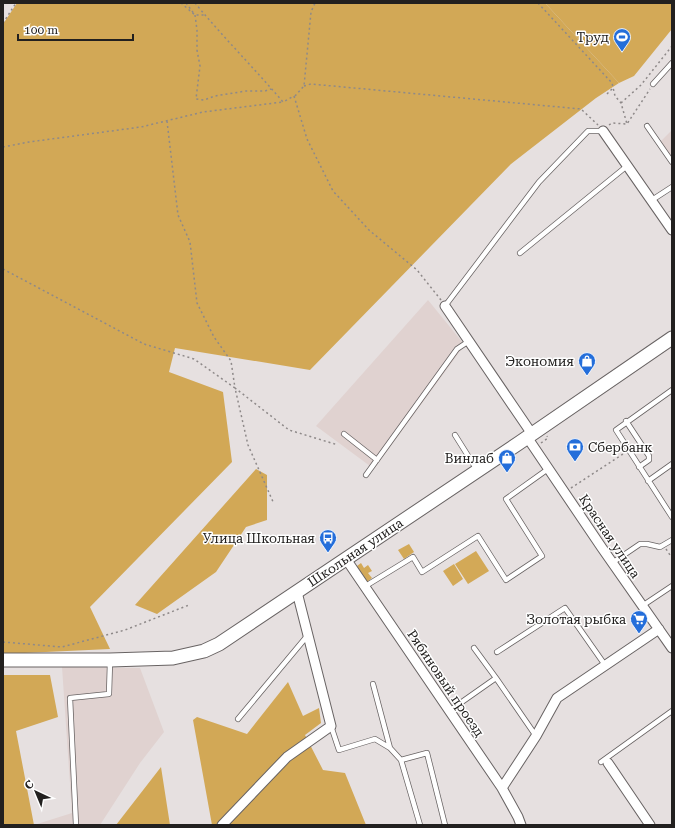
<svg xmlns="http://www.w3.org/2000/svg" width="675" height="828" font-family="'Roboto Serif',serif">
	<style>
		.built { fill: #e0d2d0 }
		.green { fill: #d3a957 }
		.forest { fill: #d2a856 }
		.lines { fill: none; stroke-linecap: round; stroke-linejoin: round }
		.lane-casing { stroke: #686363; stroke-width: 6 }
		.street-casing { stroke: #686363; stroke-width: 11 }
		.secondary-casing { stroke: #686363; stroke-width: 15 }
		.path { stroke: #8e8989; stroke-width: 1.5; stroke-dasharray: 2 3; stroke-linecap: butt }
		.lane { stroke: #fff; stroke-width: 4.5 }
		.street { stroke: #fff; stroke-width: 9 }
		.secondary { stroke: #fff; stroke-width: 13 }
		.labels { text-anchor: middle; stroke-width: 3; stroke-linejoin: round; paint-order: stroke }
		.poi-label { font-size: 13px; fill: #22201f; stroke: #fff; text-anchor: end }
		.street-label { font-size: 13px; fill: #22201f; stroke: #fff }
	</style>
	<rect width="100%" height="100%" fill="#e6e0e0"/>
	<!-- built -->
	<path class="built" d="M672,130V159L660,142Z
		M428,300L463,343L461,350L374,469L316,426Z
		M62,667L140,668L164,732L140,763L100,825H34L72,813Z"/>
	<!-- green -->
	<path class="green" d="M545,3H672V29L634,76L619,83Z
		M409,544L414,552L404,559L398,550Z
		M476,551L489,571L468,584L455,564Z
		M361,563L364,568L368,565L372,571L368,573L372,578L367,582L357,566Z
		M454,564L463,579L453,586L443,571Z"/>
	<!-- forest -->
	<path class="forest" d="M17,3H545L619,83L596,98L511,164L310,370L175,348L169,372L223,392L232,462L90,607L110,649L3,654V24Z
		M256,469L267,475V520L246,527L216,572L157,614L135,605Z
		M3,675H50L58,717L16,731L34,825H3Z
		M288,682L303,716L319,708L321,723L305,735L323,770L345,773L366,825H212L193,720L197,717L247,734Z
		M161,767L170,825H116Z"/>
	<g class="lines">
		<!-- lane casing -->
		<g class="lane-casing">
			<path id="lane" d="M653,84L672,63
				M647,126L672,162
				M652,200L672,187
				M520,253L627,166
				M445,306L539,182L588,131H603
				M672,390L616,430L672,517
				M626,421L649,456V460L639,467
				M344,434L377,460
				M455,435L477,470
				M366,475L457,349L469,341
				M648,481L672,464
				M612,563L640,544H647L660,547L672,540
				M364,587L413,557L422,572L478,536L506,580L542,556L506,499L548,469
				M642,606L672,586
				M474,648L496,678
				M497,652L565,608L605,665
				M373,684L390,748
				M449,711L496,678L536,736
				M238,719L308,635
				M331,726L339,750L375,739L390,748L401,760L420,825
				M401,760L427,753L445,825
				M601,762L672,711
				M76,825L70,698L109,694L110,662"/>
		</g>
		<!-- street casing -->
		<g class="street-casing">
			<path id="street" d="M603,131L672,230
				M445,306L532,434
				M527,437L602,548L672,648
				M346,559L502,788L518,817L521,825
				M608,763L650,825
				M502,788L536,736L557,698L659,629
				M222,825L287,757L331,726L297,592"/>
		</g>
		<!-- secondary casing -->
		<g class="secondary-casing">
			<path id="secondary" d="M3,660H110L173,658L204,651L219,644L519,443L672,338"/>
		</g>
		<!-- path -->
		<path class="path" d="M181,3L195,15H204
			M186,3L195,15L197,30V50L200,66L196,99L204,100L215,96L246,91H265L271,89
			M195,3C223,37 254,68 283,102L294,96L307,139L333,191L369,230L417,270L441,300
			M538,3L612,83L615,96L621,103L627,124
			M3,23L16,3
			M304,86L311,84L581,109L598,125
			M607,94L613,88
			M295,96L304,86L311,12L315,3
			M621,103L641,85L672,46
			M167,121L178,215L190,242L197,303L214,337L231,361L235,388L289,430L338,445
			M609,125L612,123L627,124L650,89
			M3,147L29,142L141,127L203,112L283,102
			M3,269L144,344L194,359L235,388L248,445L274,504
			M541,443L548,438L547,436
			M571,488L623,454
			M666,549L672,558
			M3,642L62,647L125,630L189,605"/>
		<!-- lane -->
		<use href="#lane" class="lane"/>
		<!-- street -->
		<use href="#street" class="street"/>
		<!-- secondary -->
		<use href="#secondary" class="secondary"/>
	</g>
	<!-- icons -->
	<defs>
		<g id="stadium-pin" transform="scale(0.9)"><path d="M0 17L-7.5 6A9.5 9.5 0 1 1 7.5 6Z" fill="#246eda" stroke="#fff"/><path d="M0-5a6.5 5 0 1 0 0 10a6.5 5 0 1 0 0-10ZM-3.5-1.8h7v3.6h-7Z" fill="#fff"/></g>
		<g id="shop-pin" transform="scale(0.9)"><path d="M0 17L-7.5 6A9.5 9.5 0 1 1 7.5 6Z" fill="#246eda" stroke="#fff"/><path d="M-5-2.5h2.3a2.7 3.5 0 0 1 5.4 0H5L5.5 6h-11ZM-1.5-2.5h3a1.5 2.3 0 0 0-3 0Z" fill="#fff"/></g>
		<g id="bank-pin" transform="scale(0.9)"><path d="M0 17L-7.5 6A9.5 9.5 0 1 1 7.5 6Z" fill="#246eda" stroke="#fff"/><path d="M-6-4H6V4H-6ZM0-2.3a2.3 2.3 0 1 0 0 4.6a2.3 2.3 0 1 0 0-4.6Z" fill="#fff"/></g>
		<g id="bus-pin" transform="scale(0.9)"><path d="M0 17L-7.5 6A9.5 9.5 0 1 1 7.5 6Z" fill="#246eda" stroke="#fff"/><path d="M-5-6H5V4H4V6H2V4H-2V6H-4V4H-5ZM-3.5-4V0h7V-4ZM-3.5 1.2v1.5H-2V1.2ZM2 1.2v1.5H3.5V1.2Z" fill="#fff"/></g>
		<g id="supermarket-pin" transform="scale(0.9)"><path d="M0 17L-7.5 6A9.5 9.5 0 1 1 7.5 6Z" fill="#246eda" stroke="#fff"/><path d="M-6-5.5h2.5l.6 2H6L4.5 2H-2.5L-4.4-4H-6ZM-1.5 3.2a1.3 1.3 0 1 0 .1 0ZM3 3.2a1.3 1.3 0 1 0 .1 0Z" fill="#fff"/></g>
	</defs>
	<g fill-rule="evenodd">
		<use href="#stadium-pin" x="622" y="37"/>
		<use href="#shop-pin" x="587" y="361"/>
		<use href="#bank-pin" x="575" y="447"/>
		<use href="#shop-pin" x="507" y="458"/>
		<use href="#bus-pin" x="328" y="538"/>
		<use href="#supermarket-pin" x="639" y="619"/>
	</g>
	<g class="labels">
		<!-- poi labels -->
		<g class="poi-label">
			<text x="609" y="42">Труд</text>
			<text x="574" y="366">Экономия</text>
			<text x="588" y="452" text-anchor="start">Сбербанк</text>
			<text x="494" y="463">Винлаб</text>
			<text x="315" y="543">Улица Школьная</text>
			<text x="626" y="624">Золотая рыбка</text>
		</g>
		<!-- street labels -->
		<g class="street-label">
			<text transform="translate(610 536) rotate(56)" y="5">Красная улица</text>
			<text transform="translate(355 552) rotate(-34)" y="5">Школьная улица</text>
			<text transform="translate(446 683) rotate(56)" y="5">Рябиновый проезд</text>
		</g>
	</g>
	<!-- border -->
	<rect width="675" height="828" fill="none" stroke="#22201f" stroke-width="8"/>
	<!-- north arrow -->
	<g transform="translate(36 792) rotate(316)" stroke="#ffffff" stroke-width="3" paint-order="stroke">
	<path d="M0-3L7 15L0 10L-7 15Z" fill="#22201f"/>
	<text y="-6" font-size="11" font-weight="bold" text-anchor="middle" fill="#22201f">С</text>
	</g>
	<!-- scale -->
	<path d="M18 34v6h115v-6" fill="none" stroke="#22201f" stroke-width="2"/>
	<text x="24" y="34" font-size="12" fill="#22201f" stroke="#ffffff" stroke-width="3" paint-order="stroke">100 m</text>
</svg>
